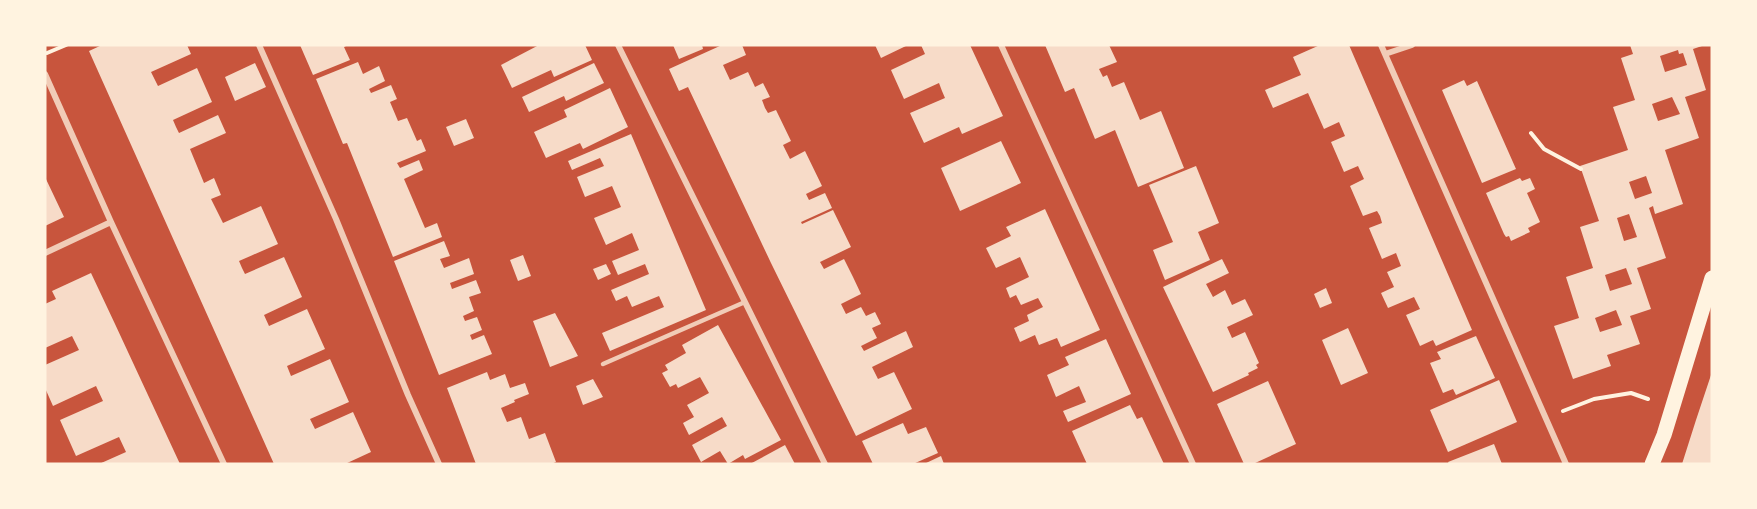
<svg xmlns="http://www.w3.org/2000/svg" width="1757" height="509" font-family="Cabin,sans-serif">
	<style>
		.building { fill: #f7dbc8; fill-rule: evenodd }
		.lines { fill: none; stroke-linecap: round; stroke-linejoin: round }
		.path { stroke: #fff3e0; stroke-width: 4 }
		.service { stroke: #f1ccb7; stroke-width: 4.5 }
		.minor { stroke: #f1ccb7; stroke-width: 6 }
		.primary { stroke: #fff3e0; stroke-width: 15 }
	</style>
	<rect width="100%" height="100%" fill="#c8553d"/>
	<!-- building -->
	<path class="building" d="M102,45H187L191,54L151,72L158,86L197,68L212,102L173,120L176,127L179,133L218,115L226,133L190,149L204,183L214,178L221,195L211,199L223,223L261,206L278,244L239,261L242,268L245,274L284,257L302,297L264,315L269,326L307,309L325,349L287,366L291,376L330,359L349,402L310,419L315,429L353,412L371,452L345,464H274L89,51Z
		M300,45H348L344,47L350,60L313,75Z
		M539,45H585L592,60L554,77L551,70L512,88L501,65Z
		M673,45H702L703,49L679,59Z
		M722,45H742L746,55L723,65L730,80L748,72L755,87L763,83L770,97L762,100L765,108L768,113L776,110L791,141L783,145L790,159L805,151L822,186L806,194L809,200L825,193L832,208L801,222L802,224L833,210L851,247L820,262L824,269L844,259L853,277L861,294L841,304L846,314L861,307L866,316L875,312L881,324L872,328L877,338L861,346L864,351L906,331L913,347L872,367L878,379L894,372L912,409L856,436L771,263L688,87L679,91L669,69Z
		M875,45H908L881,58Z
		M921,45H970L1003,116L962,134L959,127L924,143L910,113L945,98L942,91L939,83L904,99L891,70L925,54Z
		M1045,45H1109L1117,62L1099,69L1103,77L1107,75L1112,87L1124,82L1140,120L1161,111L1184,168L1138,187L1115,130L1095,139L1074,88L1065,92Z
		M1320,45H1349L1472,330L1436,346L1433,340L1420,346L1406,315L1420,309L1414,297L1388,308L1381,293L1394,287L1387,272L1401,266L1396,253L1382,259L1369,228L1382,223L1380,216L1377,211L1363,216L1350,186L1364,179L1358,166L1344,172L1331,142L1345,136L1339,122L1324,129L1308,93L1273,108L1265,90L1301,75L1293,57Z
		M1630,45H1705L1693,49L1706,90L1685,97L1699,138L1665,150L1683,204L1655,214L1653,206L1649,208L1666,258L1637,268L1651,309L1630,316L1640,344L1607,355L1611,366L1573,379L1554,326L1579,318L1566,277L1593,268L1580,227L1599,221L1580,166L1628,150L1613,107L1635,100L1621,58L1633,54ZM1678,50L1679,54L1683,53L1687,65L1665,72L1660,56ZM1672,97L1680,114L1658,121L1652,104ZM1646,176L1652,193L1635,199L1629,182ZM1629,214L1637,237L1624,241L1617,218ZM1626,268L1632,284L1610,291L1605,275ZM1616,310L1622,325L1600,332L1595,318Z
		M358,62L363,74L379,66L385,81L369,89L371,93L391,85L397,99L390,102L398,121L407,118L417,141L421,139L426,151L397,163L400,168L419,160L423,170L404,179L425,228L437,223L442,237L393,257L347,143L343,144L316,79Z
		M255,63L266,87L235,101L225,77Z
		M594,63L604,83L566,101L564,96L529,112L522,97Z
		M1464,80L1467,86L1477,81L1516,169L1482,183L1442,90Z
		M610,88L628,127L583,149L580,143L546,158L534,132L567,117L564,110Z
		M466,119L474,138L454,146L446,127Z
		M631,134L706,310L610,351L602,333L664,307L659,296L632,307L627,296L616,301L611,290L649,274L645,264L618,275L612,261L639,250L632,233L606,245L594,218L621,207L612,186L585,197L577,177L604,166L600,158L572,170L568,161Z
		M1001,141L1021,183L960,211L941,168Z
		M1196,166L1219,223L1198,232L1210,260L1165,280L1153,250L1173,242L1149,185Z
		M45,177L64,217L45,226Z
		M1520,178L1522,181L1530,178L1535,189L1527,193L1540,222L1528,228L1530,232L1511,241L1509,236L1506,237L1504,234L1486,193Z
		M1045,209L1100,330L1061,347L1057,338L1039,345L1035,335L1020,342L1014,328L1029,321L1027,315L1043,307L1038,298L1021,305L1016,295L1010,298L1006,288L1029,277L1020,257L996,268L986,248L1011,236L1006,227Z
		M444,241L450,256L440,259L444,268L469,258L474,274L450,283L452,289L476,280L481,293L469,297L474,311L463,316L465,321L477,317L482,330L470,335L472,340L484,335L492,354L439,375L394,261Z
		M523,255L531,276L518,281L510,260Z
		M1222,259L1229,273L1206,284L1213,297L1225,290L1232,305L1245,299L1253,315L1227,327L1232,338L1245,332L1259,363L1256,365L1258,368L1248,373L1249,375L1213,392L1163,287Z
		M606,264L611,274L598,280L593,269Z
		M91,273L115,324L180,464H99L126,452L119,437L76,456L60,420L103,401L96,386L53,406L45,388V365L79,350L72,336L45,348V304L56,299L52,291Z
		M1326,288L1332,303L1320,308L1314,294Z
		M555,313L578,356L550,367L533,321Z
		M718,325L781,440L745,459L743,455L728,464L720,451L701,462L692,445L727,426L722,417L689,435L683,423L694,417L687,405L709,393L700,377L678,388L676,384L670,387L662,373L668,370L665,365L686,353L682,345Z
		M1348,328L1368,373L1341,385L1322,340Z
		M1476,336L1495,378L1456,395L1453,389L1443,393L1430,363L1441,359L1437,352Z
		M1106,339L1131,394L1068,422L1063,411L1086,402L1079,386L1056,397L1047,375L1069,365L1065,357Z
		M487,372L490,380L505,374L510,388L525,383L529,394L514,400L515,402L501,408L507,422L521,417L529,439L545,433L556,462L551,464H476L447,388Z
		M1712,372V464H1682L1696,420Z
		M593,379L603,397L583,405L576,386Z
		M1499,380L1517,422L1448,452L1430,410Z
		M1268,381L1296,444L1253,464H1244L1217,404Z
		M1130,405L1137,419L1142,417L1164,464H1087L1072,431Z
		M903,423L908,434L926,427L938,453L913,464H873L862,441Z
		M1494,444L1502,464H1449L1448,462Z
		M785,445L795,464H750Z
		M941,456L944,464H924Z"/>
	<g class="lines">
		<!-- path -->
		<path class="path" d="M47,53L66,45
			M1531,133L1544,149L1581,169
			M1563,411L1594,399L1631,393L1648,399"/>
		<!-- service -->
		<path class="service" d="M603,364L745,302"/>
		<!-- minor -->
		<path class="minor" d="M259,45L336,219L408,395L439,464
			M618,45L825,464
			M1001,45L1193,464
			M1381,45L1566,464
			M1385,54L1412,45
			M45,74L111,222L224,464
			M45,253L111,222"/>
		<!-- primary -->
		<path class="primary" d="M1652,464L1664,435L1712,278"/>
	</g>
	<!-- border -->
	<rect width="1757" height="509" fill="none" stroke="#fff3e0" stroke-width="93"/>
</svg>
